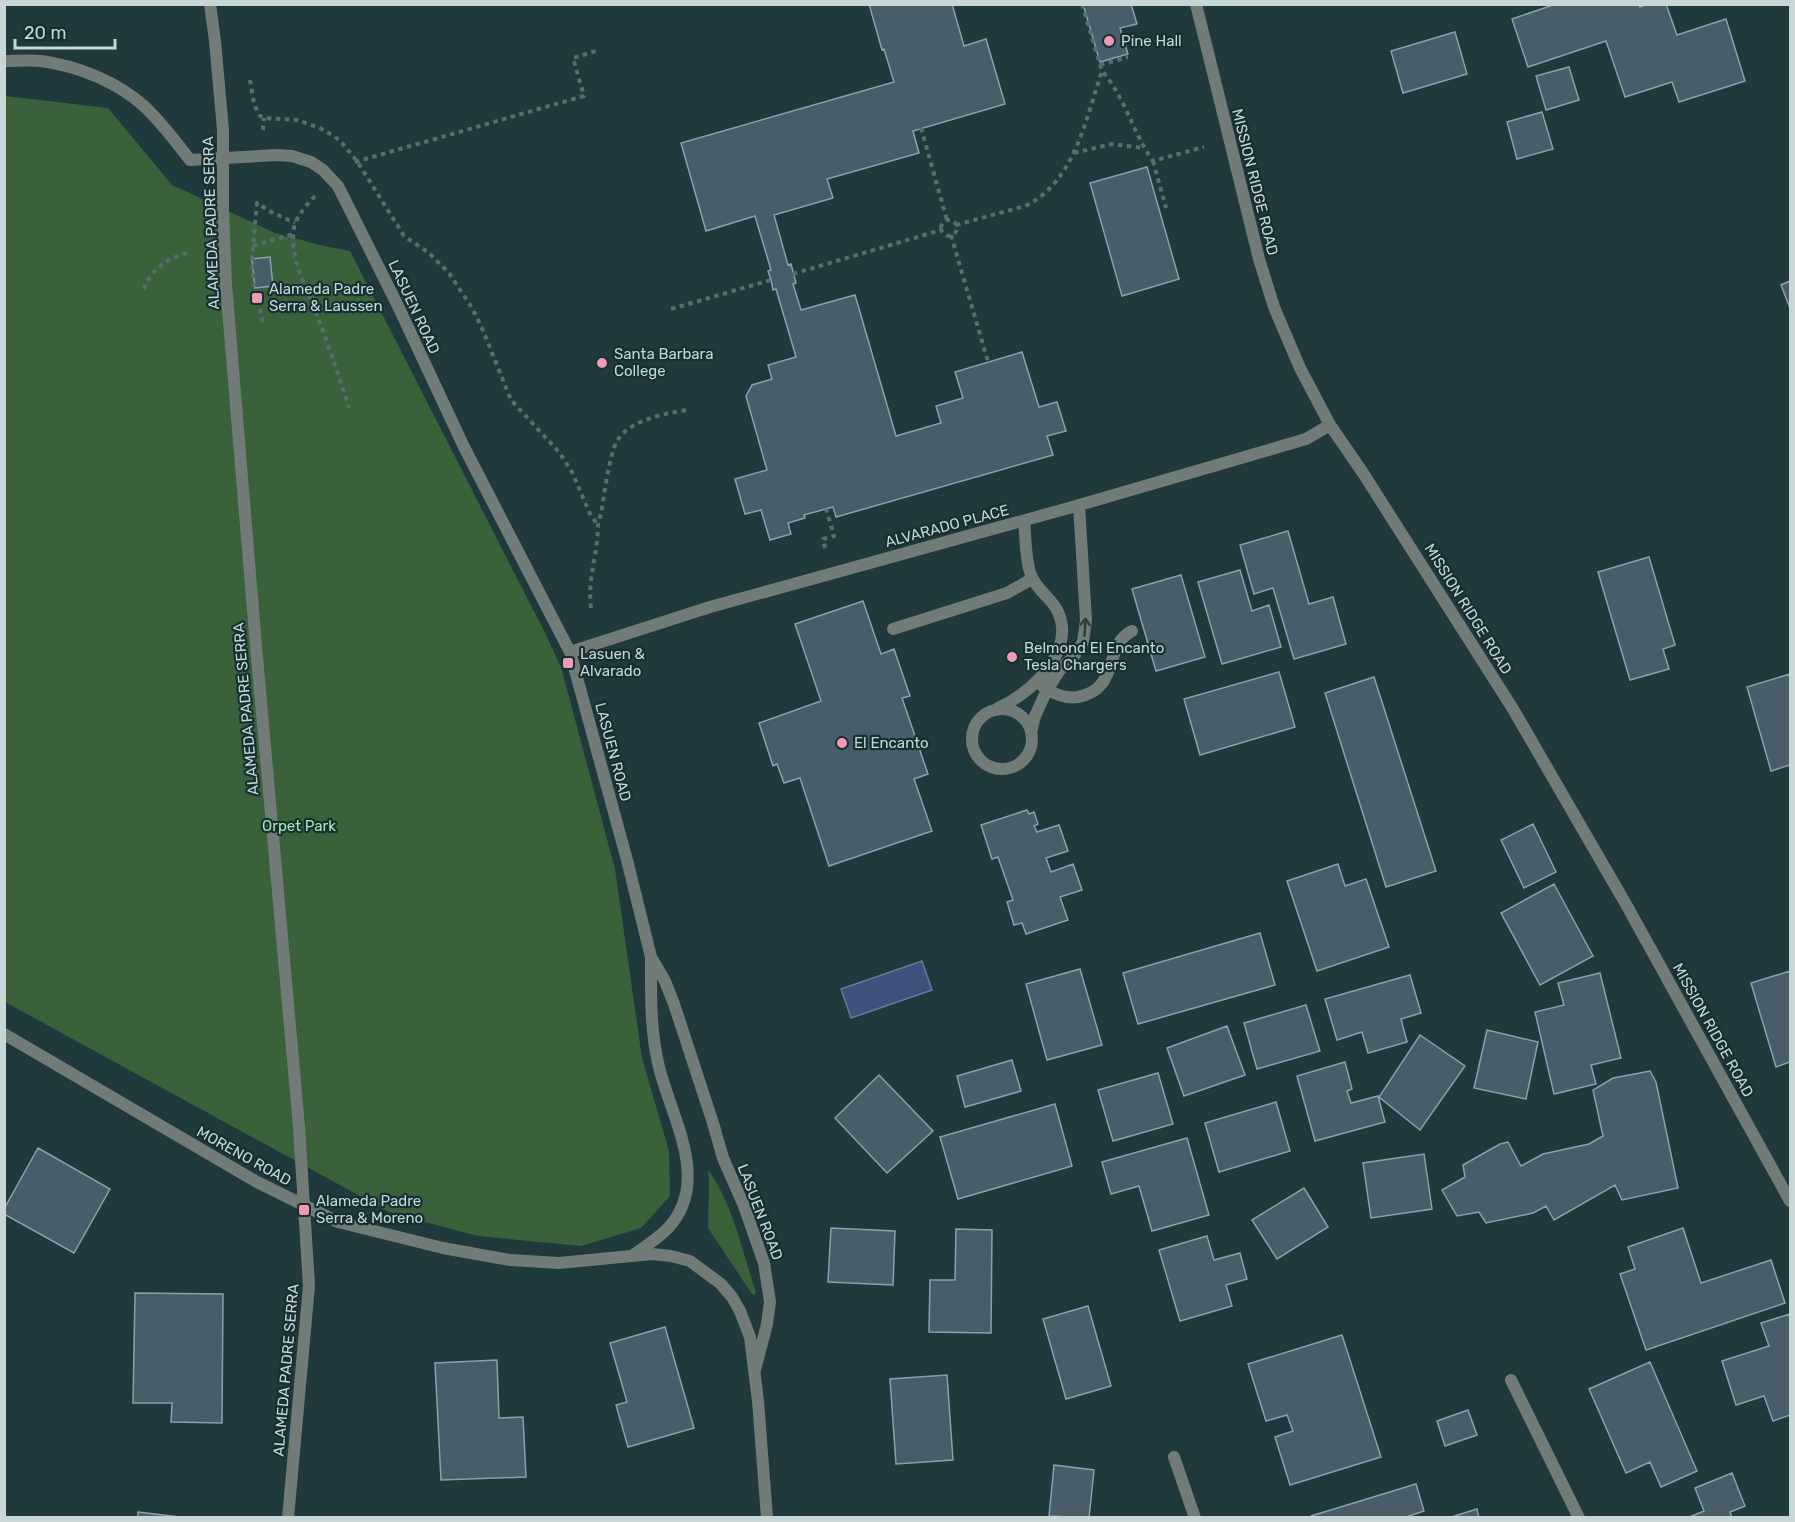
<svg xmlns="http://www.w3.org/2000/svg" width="1795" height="1522" font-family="Rubik,sans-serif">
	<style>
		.green { fill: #3b613b }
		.water { fill: #40507d; stroke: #687898; stroke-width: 1.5 }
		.building { fill: #495c69; stroke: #8ba0ad; stroke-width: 1.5 }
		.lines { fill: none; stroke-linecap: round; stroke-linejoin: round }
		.path { stroke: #586d70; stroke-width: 4; stroke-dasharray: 4.5 4.5; stroke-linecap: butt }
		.service { stroke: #717c78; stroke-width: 12 }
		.minor { stroke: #717c78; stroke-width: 12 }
		.tertiary { stroke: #717c78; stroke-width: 12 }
		.oneway { stroke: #283e40 }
		.poi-dot { fill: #f09ab4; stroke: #162f32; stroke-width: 2 }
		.labels { text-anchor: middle; stroke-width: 4.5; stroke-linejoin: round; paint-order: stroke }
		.poi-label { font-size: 15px; fill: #c7d6d7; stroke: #162f32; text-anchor: start }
		.street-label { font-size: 15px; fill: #c7d6d7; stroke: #162f32 }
		.park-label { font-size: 15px; fill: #a8e7a7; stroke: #162f32 }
	</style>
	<rect width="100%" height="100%" fill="#20393c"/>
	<!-- green -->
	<path class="green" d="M5,96L108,108L172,185L275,233L324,246L350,251L544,631L561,667L615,869L642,1058L669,1151L670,1196L641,1228L581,1246L478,1236L391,1213L5,1002Z
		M708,1170C733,1203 742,1252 756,1292L754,1295L752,1294L708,1228L709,1179Z"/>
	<!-- water -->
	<path class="water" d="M922,961L932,990L851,1018L841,989Z"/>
	<!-- building -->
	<path class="building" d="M869,4H952L964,46L986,39L1005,104L913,131L919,153L827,179L833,198L774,215L788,265L791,264L796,283L793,284L801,310L855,295L896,436L941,423L936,406L963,398L955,372L1022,352L1039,407L1057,402L1066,431L1047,436L1053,455L836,517L833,507L804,515L805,518L788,523L791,534L770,540L761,510L745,514L735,479L767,470L746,396L752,385L772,379L768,365L796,357L776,289L773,290L771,280L768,271L771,270L755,216L706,231L681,143L894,82L884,49L882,50Z
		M1083,4H1131L1137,24L1120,28L1128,54L1100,62Z
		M1556,4H1639L1640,7L1648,4H1666L1677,35L1726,19L1745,81L1679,102L1672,82L1625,97L1606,41L1528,67L1512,19Z
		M1455,32L1467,74L1403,93L1391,51Z
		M1569,67L1579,100L1546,110L1536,76Z
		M1542,112L1553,149L1517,159L1507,122Z
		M1147,167L1179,279L1122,296L1090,183Z
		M270,257L273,286L255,288L252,259Z
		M1790,281V308L1781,285Z
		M1288,531L1309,604L1333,597L1346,644L1294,659L1273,588L1254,594L1240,545Z
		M1649,557L1675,645L1663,649L1669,669L1630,680L1598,572Z
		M1240,570L1252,611L1269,605L1281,647L1222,664L1198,582Z
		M1181,575L1205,657L1156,671L1132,589Z
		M863,601L881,654L894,649L910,696L902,698L928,774L914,779L932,831L829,866L800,778L784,783L777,764L773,766L759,723L821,701L795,624Z
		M1279,672L1295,727L1200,755L1184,699Z
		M1790,674V765L1771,771L1747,687Z
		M1374,677L1436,871L1386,887L1325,693Z
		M1027,810L1029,814L1034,812L1038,824L1034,826L1037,832L1059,825L1068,851L1046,858L1051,872L1073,864L1082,890L1060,897L1068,920L1026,934L1022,923L1014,925L1007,902L1013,900L998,857L992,859L981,825Z
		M1533,824L1556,872L1524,888L1501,840Z
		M1338,864L1345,886L1366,879L1389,947L1317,971L1287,881Z
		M1554,884L1593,956L1540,985L1501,913Z
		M1260,933L1275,985L1138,1024L1123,973Z
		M1080,969L1102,1045L1047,1060L1026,984Z
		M1790,971V1062L1776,1067L1751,983Z
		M1600,973L1621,1058L1591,1065L1596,1084L1554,1094L1535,1012L1564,1005L1558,983Z
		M1410,975L1421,1013L1401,1019L1407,1042L1368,1053L1362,1032L1337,1040L1325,999Z
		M1306,1005L1320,1051L1257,1069L1244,1023Z
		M1227,1026L1245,1075L1184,1096L1167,1048Z
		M1487,1030L1538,1042L1526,1099L1474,1088Z
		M1420,1035L1465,1066L1420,1130L1379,1097Z
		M1012,1060L1021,1091L965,1107L957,1076Z
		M1345,1062L1352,1089L1347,1091L1351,1103L1378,1096L1385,1122L1315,1141L1297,1076Z
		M1650,1071L1656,1082L1678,1188L1622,1200L1615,1185L1554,1220L1546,1206L1533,1213L1486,1223L1479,1212L1457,1216L1442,1190L1465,1177L1463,1165L1500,1144L1508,1142L1521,1166L1543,1154L1589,1144L1603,1136L1593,1090L1613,1078Z
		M1158,1073L1173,1124L1113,1141L1098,1090Z
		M879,1075L933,1131L887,1173L835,1118Z
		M1276,1102L1290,1151L1219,1172L1205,1123Z
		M1055,1104L1072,1166L958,1199L940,1137Z
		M1187,1138L1209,1215L1152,1231L1139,1186L1111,1194L1102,1162Z
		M38,1148L110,1189L74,1253L4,1214V1209Z
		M1424,1154L1432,1209L1371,1218L1363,1163Z
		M1304,1188L1328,1227L1277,1259L1252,1220Z
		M831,1228L895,1231L893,1285L828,1282Z
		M1683,1228L1701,1283L1771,1260L1785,1303L1646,1350L1620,1274L1635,1269L1628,1247Z
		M956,1229L992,1230L991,1333L929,1332L930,1280H955Z
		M1207,1236L1214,1260L1240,1253L1247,1279L1226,1285L1232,1306L1180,1321L1159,1250Z
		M135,1293L223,1294L222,1423L171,1422L172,1403H133Z
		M1088,1306L1111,1386L1066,1399L1043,1319Z
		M1790,1314V1415L1773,1421L1764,1396L1736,1405L1722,1361L1769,1346L1761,1323Z
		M665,1327L694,1428L628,1447L616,1405L627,1402L610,1343Z
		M1342,1335L1381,1457L1290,1485L1275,1437L1293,1431L1287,1415L1266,1421L1248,1364Z
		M497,1360L499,1418L523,1417L526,1477L441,1480L435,1363Z
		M1650,1362L1697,1471L1661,1487L1650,1462L1626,1473L1589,1389Z
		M947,1375L953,1460L896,1464L890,1379Z
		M1468,1410L1477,1435L1445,1446L1437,1421Z
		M1054,1465L1094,1470L1089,1518L1049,1516Z
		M1732,1473L1745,1506L1730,1512L1732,1518H1687L1704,1511L1695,1488Z
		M1416,1484L1424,1511L1403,1518H1312L1311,1516Z
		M1477,1509L1479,1518H1448Z
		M138,1512L188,1518H138Z"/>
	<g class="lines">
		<!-- path -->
		<path class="path" d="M1082,4L1102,71C1125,97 1133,133 1153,161L1204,147
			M1100,65L1128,57
			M250,80L254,104L259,115L264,118L297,120L320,128L334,136L342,143L357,161L404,236L429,253L449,273L472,308L482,328L511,400L559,452L572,472L590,514L597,524
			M921,128L947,220
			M263,130L264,118
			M1074,153L1112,144L1143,148
			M1153,161L1166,208
			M355,162L584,96L573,58L596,51
			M315,196C305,207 293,219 293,236C292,264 308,290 317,315C329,346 339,377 349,408
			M941 228a8 8 0 1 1 16 0a8 8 0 1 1-16 0Z
			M956,225L1025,206C1074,183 1086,119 1102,71
			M951,235L988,362
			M253,246L293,234
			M793,274L941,230
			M144,289C151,269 167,259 187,253
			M671,309L771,280
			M263,322L253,278L252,257L257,203L271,212L295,223
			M825,548L823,539L834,536L826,509
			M591,608C588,585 594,564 597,542C598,531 597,524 601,514C604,496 609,456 617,441C629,420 666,413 688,410"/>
		<!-- service -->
		<path class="service" d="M893,629L1007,593L1032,579
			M1042,686C1053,694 1064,699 1078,697C1121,689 1103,645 1132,631
			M998,708C1031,694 1076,651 1058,612C1052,598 1036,590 1031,575C1025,560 1026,538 1024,521
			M972 739a30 30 0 1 1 60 0a30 30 0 1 1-60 0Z
			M1031,733L1035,716L1047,690L1060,670L1074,656L1083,642L1086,620L1079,505"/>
		<!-- minor -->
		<path class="minor" d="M1196,4L1259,259L1274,307L1300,368L1330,425L1363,473L1513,709L1627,906L1790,1201
			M4,61C17,61 29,60 41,61C78,66 118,82 145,107C162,123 176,142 190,160L277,155L292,156L311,162L323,170L338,186L398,306L464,447L570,652L627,860L651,957L665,981L674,1004L713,1123L723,1158L744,1206L764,1263L770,1302L767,1324L755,1370
			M570,652L710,607L1069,508L1306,439L1330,425
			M4,1034L257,1182L338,1222L443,1248L510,1260L559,1263L652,1254L671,1256L690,1261L721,1284L732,1297L740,1311L750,1337L758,1401L767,1518
			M633,1255C646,1246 659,1238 669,1227C711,1180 671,1117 659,1067C650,1031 651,994 651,958
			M1511,1380L1579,1518
			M1174,1457L1195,1518"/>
		<!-- tertiary -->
		<path class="tertiary" d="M210,4L215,41L223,130V209L226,285L256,646L299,1127L309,1286L288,1518"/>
	</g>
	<!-- one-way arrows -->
	<defs><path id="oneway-shaft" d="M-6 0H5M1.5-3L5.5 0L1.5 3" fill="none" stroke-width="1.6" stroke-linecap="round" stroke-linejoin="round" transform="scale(1.5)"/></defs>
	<use class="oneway" href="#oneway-shaft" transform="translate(1085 627) rotate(-87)"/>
	<!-- markers -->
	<g class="poi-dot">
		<circle cx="1109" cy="41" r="6"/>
		<rect x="251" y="292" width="12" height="12" rx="3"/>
		<circle cx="602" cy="363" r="6"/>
		<circle cx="1012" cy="657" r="6"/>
		<rect x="562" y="657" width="12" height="12" rx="3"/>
		<circle cx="842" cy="743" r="6"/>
		<rect x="298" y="1204" width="12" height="12" rx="3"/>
	</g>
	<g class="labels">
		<!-- poi labels -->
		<g class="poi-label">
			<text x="1121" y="46">Pine Hall</text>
			<text x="269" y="294">Alameda Padre<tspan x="269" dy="17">Serra &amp; Laussen</tspan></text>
			<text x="614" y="359">Santa Barbara<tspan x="614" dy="17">College</tspan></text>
			<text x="1024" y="653">Belmond El Encanto<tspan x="1024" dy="17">Tesla Chargers</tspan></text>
			<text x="580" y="659">Lasuen &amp;<tspan x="580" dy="17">Alvarado</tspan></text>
			<text x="854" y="748">El Encanto</text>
			<text x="316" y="1206">Alameda Padre<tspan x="316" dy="17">Serra &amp; Moreno</tspan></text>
		</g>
		<!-- street labels -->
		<g class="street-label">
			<text transform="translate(1255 182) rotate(76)" y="5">MISSION RIDGE ROAD</text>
			<text transform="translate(211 223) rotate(-92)" y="5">ALAMEDA PADRE SERRA</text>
			<text transform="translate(414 307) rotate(65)" y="5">LASUEN ROAD</text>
			<text transform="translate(947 526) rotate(-15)" y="5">ALVARADO PLACE</text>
			<text transform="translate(1468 609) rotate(58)" y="5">MISSION RIDGE ROAD</text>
			<text transform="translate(246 709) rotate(-95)" y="5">ALAMEDA PADRE SERRA</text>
			<text transform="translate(613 752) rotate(75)" y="5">LASUEN ROAD</text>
			<text transform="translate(1713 1030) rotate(61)" y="5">MISSION RIDGE ROAD</text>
			<text transform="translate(244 1156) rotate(29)" y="5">MORENO ROAD</text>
			<text transform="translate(760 1212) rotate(69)" y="5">LASUEN ROAD</text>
			<text transform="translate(286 1370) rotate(-85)" y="5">ALAMEDA PADRE SERRA</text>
		</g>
		<!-- park labels -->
		<g class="park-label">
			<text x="299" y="831">Orpet Park</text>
		</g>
	</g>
	<!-- border -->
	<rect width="1795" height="1522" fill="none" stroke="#c7d6d7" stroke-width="12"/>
	<!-- scale -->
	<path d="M15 39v9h100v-9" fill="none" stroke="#c7d6d7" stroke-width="3"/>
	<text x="24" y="39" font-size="18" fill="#c7d6d7" stroke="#162f32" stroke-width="4.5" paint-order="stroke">20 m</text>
</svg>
